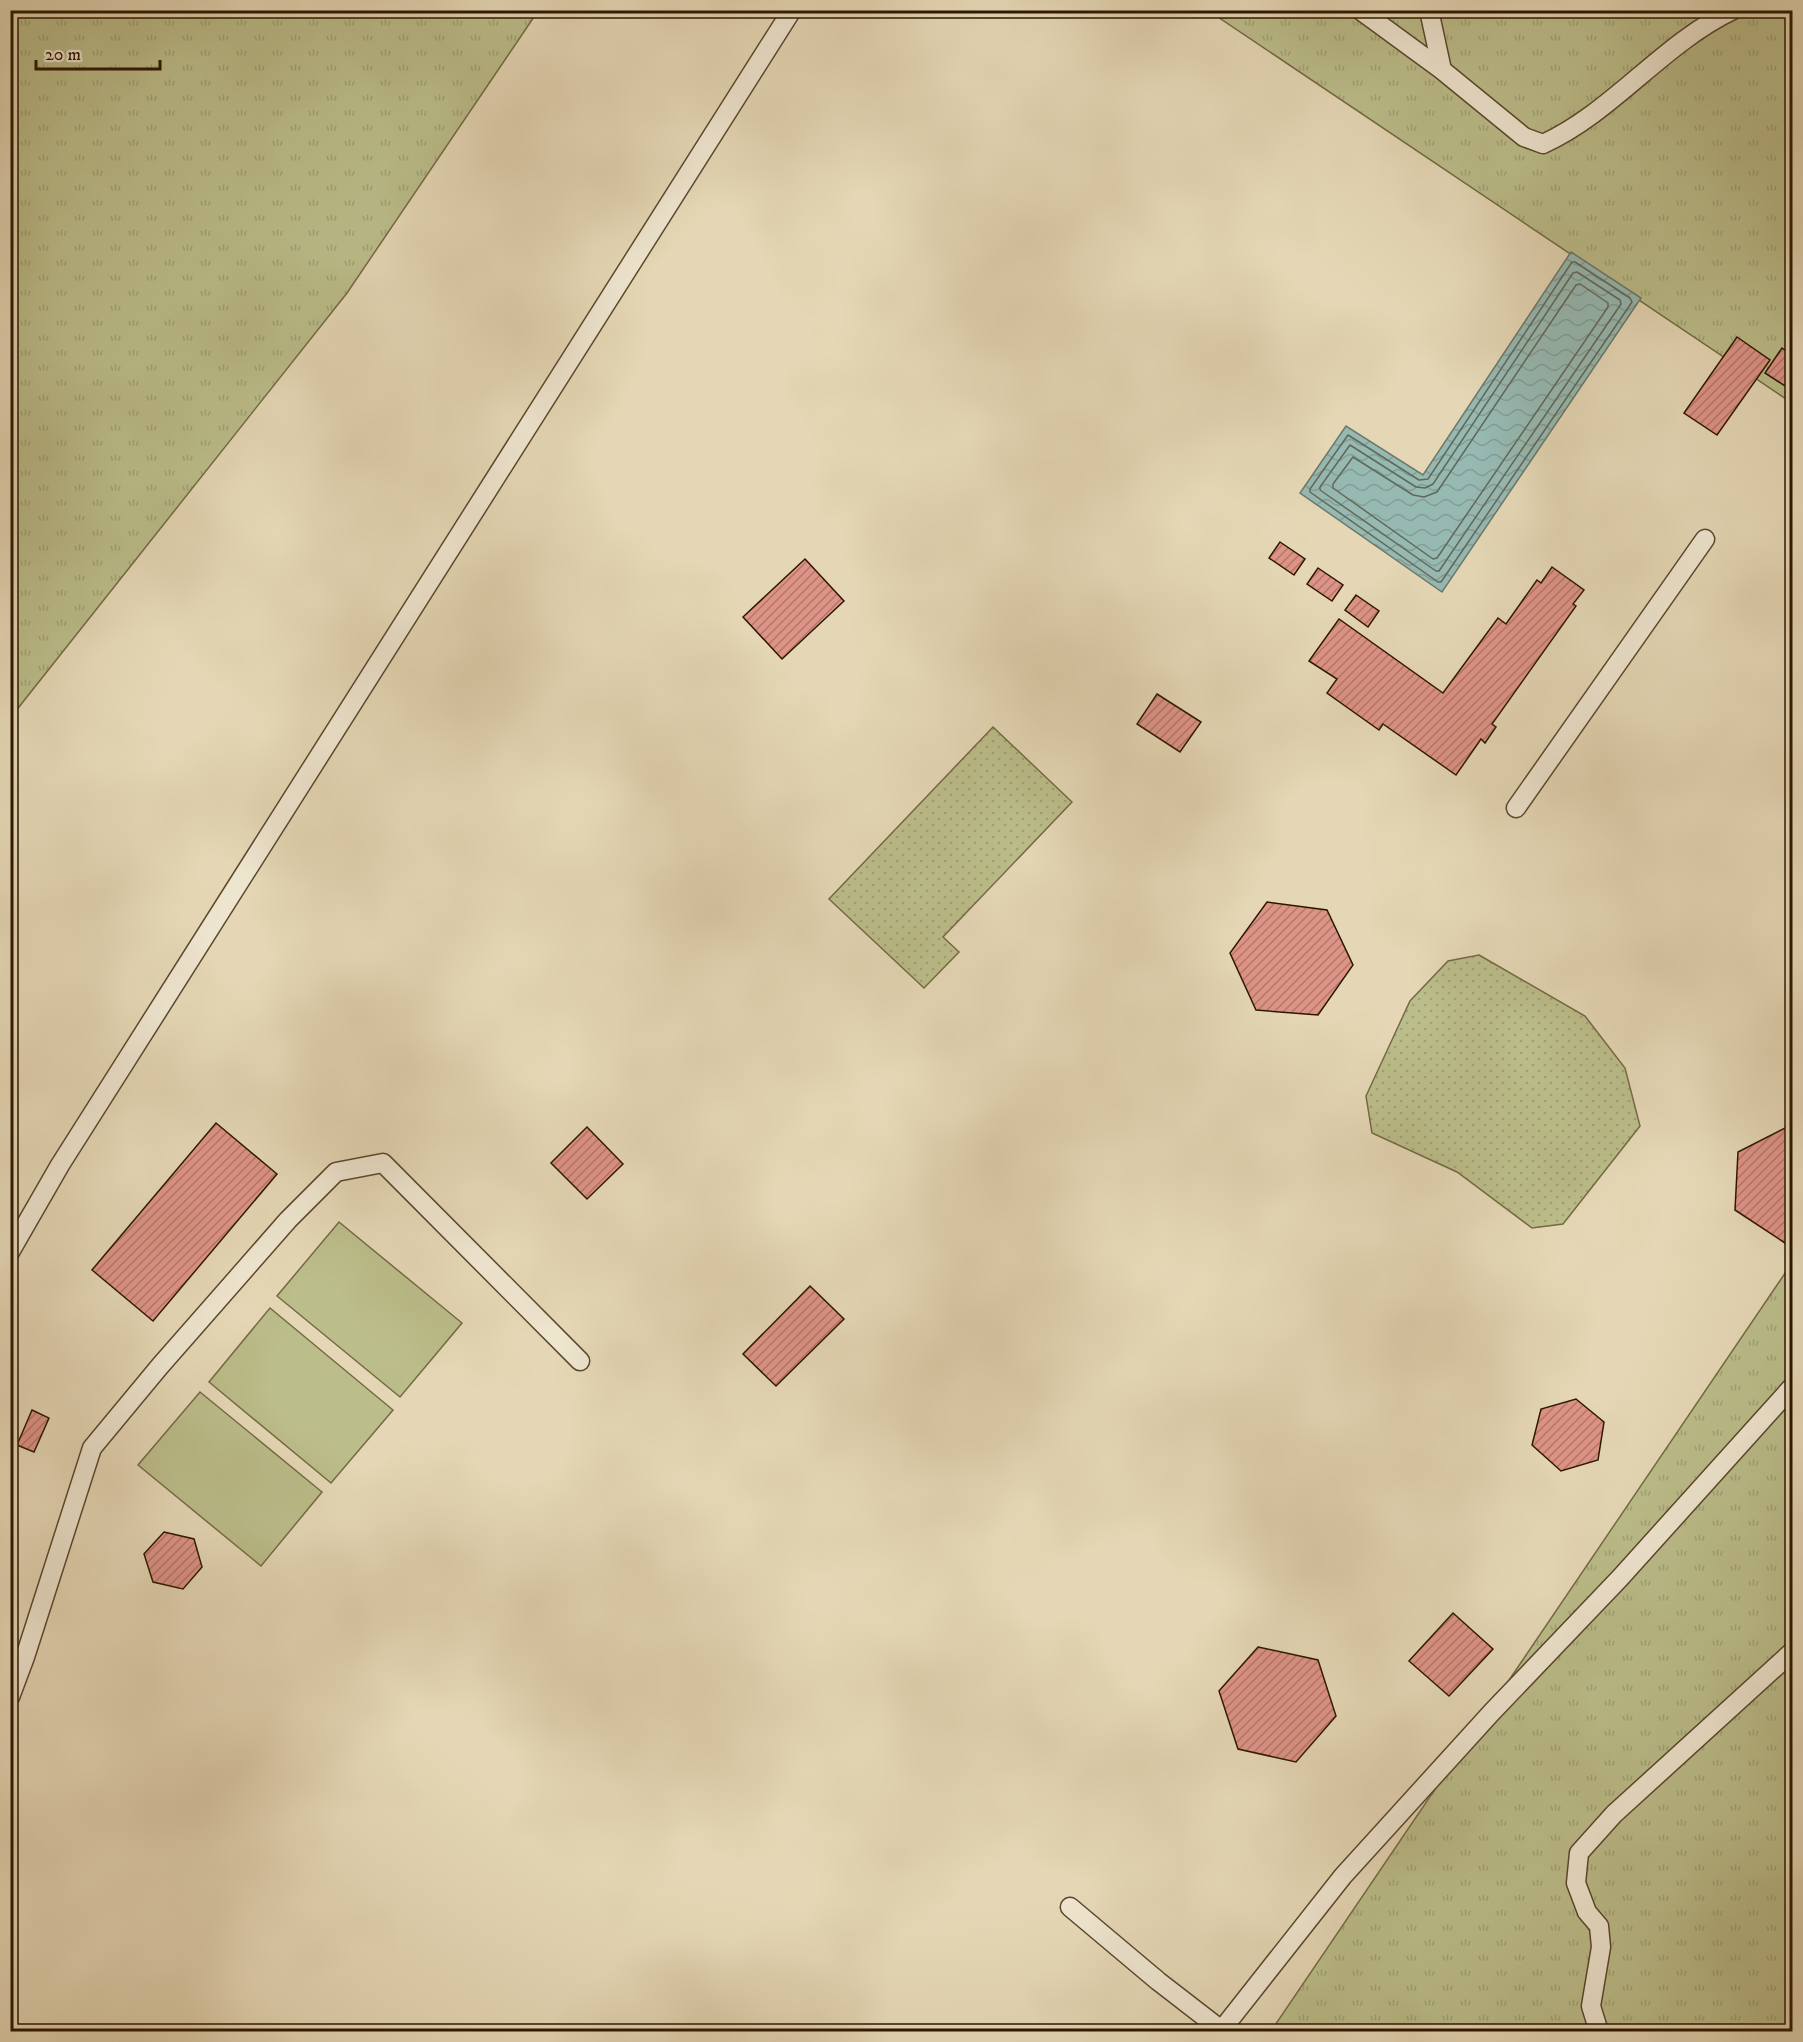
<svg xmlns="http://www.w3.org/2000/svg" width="1803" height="2042" font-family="'IM FELL DW Pica',serif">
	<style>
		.grass { fill: url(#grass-tufts); stroke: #746a45; stroke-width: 1.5 }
		.park { fill: url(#park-dots); stroke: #746a45; stroke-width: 1.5 }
		.pitch { fill: #bbbd8a; stroke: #746a45; stroke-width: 1.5 }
		.water { fill: url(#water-waves); stroke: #6c786b; stroke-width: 1.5 }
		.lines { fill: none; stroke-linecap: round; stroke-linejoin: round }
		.shore { stroke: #626859; stroke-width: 1.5 }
		.building { fill: url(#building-hatch); stroke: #2d1700; stroke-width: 1.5 }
		.lane-casing { stroke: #5b472d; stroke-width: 21 }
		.lane { stroke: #eee5cf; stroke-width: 18 }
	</style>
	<defs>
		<pattern id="grass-tufts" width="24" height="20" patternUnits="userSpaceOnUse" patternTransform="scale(1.5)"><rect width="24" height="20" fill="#bbbd8a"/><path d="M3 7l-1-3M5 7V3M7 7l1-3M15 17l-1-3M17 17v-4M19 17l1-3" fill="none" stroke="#a1a275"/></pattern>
		<pattern id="park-dots" width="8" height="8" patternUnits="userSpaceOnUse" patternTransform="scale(1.5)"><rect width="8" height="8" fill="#bbbd8a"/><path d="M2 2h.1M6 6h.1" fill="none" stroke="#a1a275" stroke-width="1.8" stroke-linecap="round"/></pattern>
		<pattern id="water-waves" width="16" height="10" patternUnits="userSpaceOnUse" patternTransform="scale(1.5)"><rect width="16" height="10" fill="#96b9b2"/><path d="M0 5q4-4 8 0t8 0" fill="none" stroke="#829e97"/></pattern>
		<pattern id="building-hatch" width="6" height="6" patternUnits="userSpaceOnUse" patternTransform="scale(1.5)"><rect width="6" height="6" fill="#de9387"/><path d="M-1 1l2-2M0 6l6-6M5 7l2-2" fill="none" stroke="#b4776c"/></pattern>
	</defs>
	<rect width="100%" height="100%" fill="#e5d7b5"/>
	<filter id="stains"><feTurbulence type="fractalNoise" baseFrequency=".00333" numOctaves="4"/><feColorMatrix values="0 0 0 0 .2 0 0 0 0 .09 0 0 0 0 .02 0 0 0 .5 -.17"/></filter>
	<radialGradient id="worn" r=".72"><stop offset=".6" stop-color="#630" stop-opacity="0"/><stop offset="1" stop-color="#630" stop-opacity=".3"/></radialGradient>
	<!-- grass -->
	<path class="grass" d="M11,10L538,11L347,293L11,717Z
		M1209,11H1792V403Z
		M1792,1263V2031H1271Z"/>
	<!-- park -->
	<path class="park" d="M993,727L1072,802L943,937L959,952L924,988L829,899Z
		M1479,955L1585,1016L1625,1068L1640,1126L1563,1224L1532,1228L1457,1172L1372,1133L1366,1096L1410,1001L1448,961Z"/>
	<!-- pitch -->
	<path class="pitch" d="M339,1222L462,1323L400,1397L277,1296Z
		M270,1308L393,1410L331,1483L209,1382Z
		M200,1392L322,1492L261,1566L138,1465Z"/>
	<!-- water -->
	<path class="water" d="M1571,252L1641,298L1442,592L1300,493L1346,426L1423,475Z"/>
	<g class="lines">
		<!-- shore -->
		<path class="shore" d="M1572,262H1575L1630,298L1632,302L1441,582H1438L1310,492V489L1348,435L1419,480L1428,479Z
			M1577,272L1620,300L1621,304L1439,571H1436L1320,490V487L1350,445L1416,487L1425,488L1433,484L1573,273Z
			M1580,284L1608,303V307L1437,558L1433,559L1333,488V484L1353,457L1413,495L1424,497L1437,492L1576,285Z"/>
	</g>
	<!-- building -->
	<path class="building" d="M1737,337L1770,360L1717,435L1684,413Z
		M1782,348L1792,355V374L1785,386L1765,373Z
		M1280,542L1305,559L1294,575L1269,558Z
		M805,559L844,601L782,659L743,617Z
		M1552,567L1584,590L1573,604L1576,606L1492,724L1496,727L1485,743L1481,739L1456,775L1383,724L1379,730L1327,693L1337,679L1309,661L1339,619L1443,693L1498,618L1506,624L1537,580L1541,583Z
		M1318,568L1343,585L1332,601L1307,584Z
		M1356,595L1379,611L1368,627L1345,610Z
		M1157,694L1201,722L1180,752L1137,724Z
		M1267,902L1327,910L1353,965L1318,1015L1256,1010L1230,953Z
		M216,1123L277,1174L153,1321L92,1270Z
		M1789,1126L1792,1127V1239L1785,1243L1735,1210L1738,1152Z
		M587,1127L623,1164L587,1199L551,1163Z
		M810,1286L844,1319L776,1386L743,1354Z
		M1576,1399L1604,1422L1598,1460L1561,1471L1532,1445L1541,1409Z
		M32,1410L49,1418L34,1452L17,1445Z
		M164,1532L194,1539L202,1567L183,1589L153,1582L144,1554Z
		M1453,1613L1493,1649L1449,1696L1409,1661Z
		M1258,1647L1318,1660L1336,1716L1296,1762L1238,1749L1219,1691Z"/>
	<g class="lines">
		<!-- lane casing -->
		<g class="lane-casing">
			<path id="lane" d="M1360,10L1442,70L1429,10
				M1442,70L1524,137L1543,144C1613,112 1662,44 1733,10
				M1516,808L1705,539
				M10,1252L60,1165L792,10
				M10,1697L25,1657L92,1448L160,1366L288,1220L336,1172L383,1163L580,1361
				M1070,1907L1158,1981L1224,2032
				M1220,2032L1343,1876L1492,1712L1620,1578L1792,1387
				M1599,2032L1591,2006L1601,1947L1599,1926L1587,1912L1576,1883L1579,1853L1614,1814L1792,1652"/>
		</g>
		<!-- lane -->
		<use href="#lane" class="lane"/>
	</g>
	<!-- margin -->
	<rect width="1803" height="2042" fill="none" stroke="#e5d7b5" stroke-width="36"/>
	<rect x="12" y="12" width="1779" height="2018" fill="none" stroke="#2d1700" stroke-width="3"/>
	<rect x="18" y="18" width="1767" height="2006" fill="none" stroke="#2d1700" stroke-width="1.5"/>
	<!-- scale -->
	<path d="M36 60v9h124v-9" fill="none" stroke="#2d1700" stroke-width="3"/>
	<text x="45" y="60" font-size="18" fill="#2d1700" stroke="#eee5cf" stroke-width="4.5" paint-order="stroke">20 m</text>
	<rect width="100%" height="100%" filter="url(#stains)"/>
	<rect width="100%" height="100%" fill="url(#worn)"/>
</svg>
